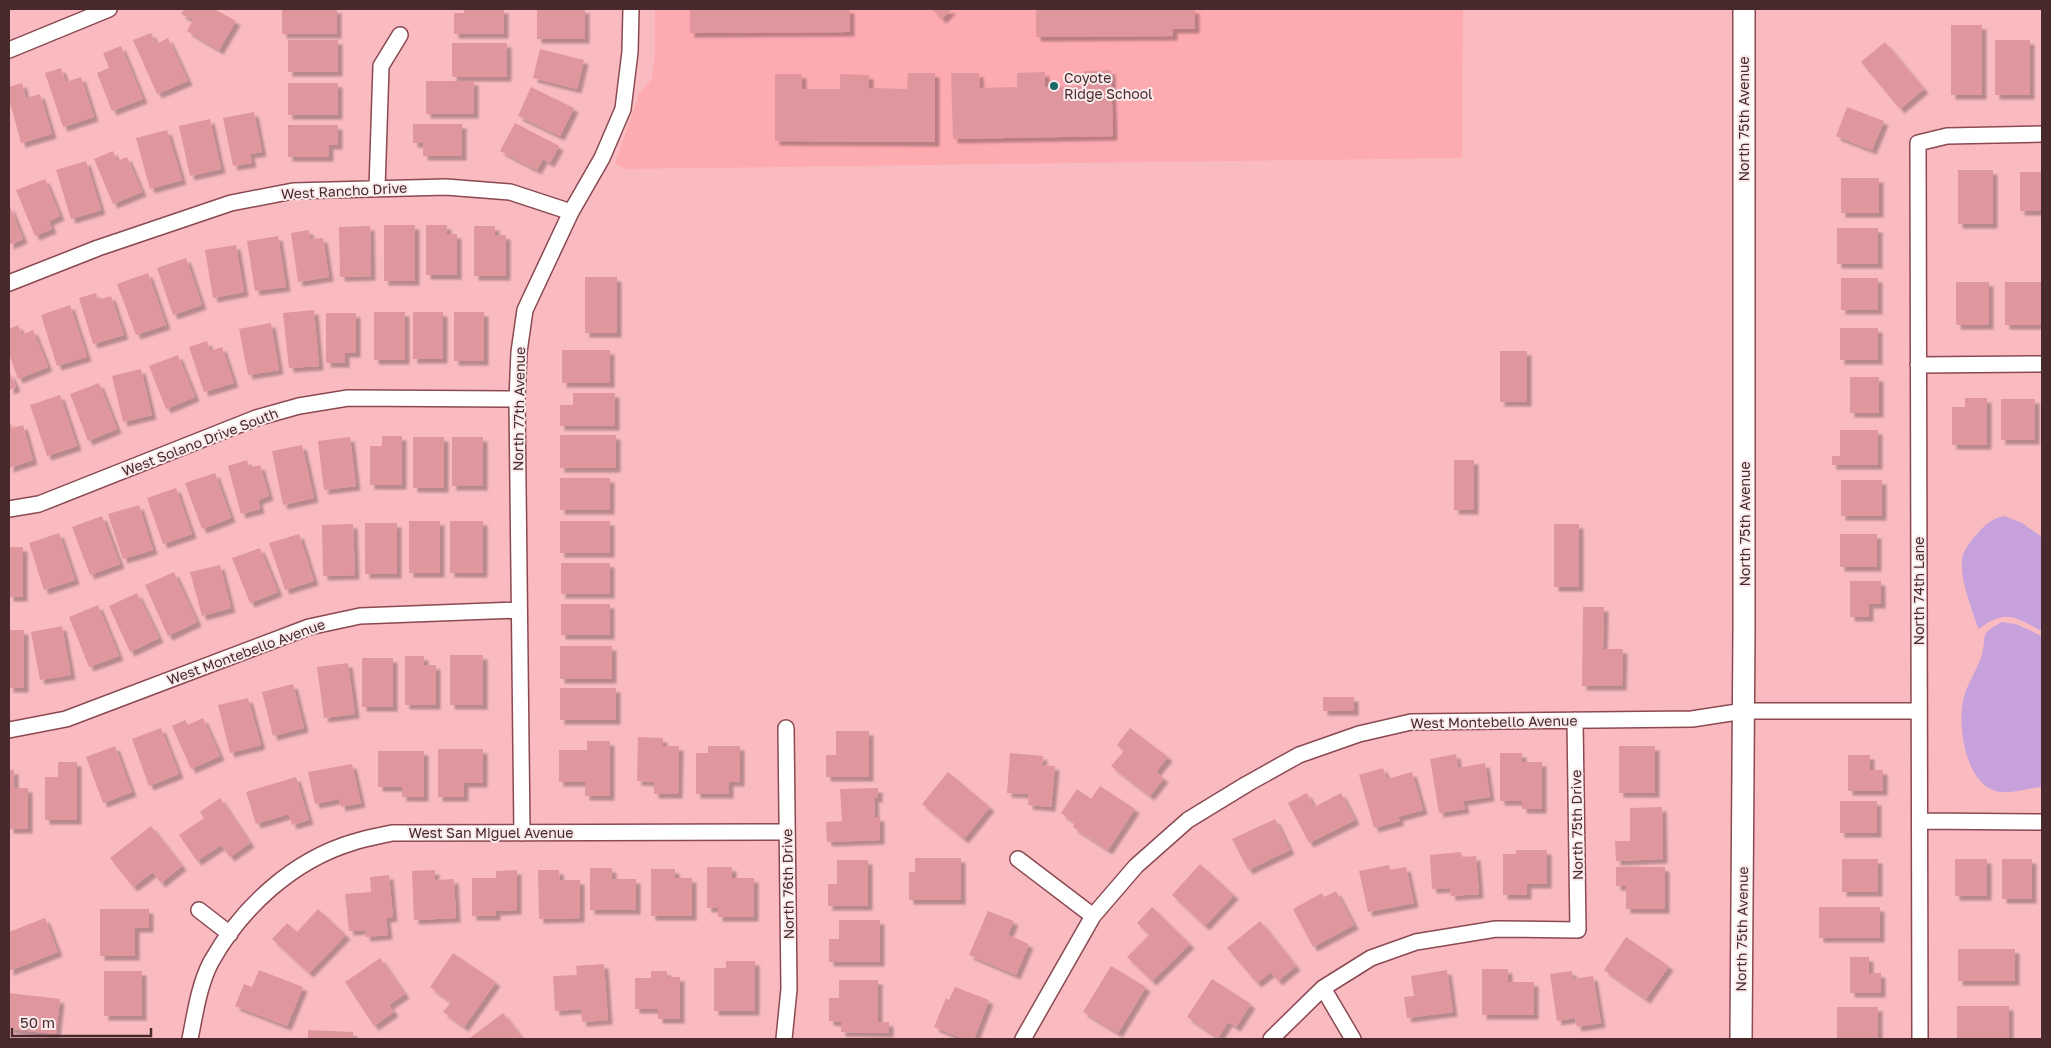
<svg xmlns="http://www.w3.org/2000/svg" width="2051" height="1048" font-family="'Golos Text',sans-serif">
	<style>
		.built { fill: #feaab1 }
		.green { fill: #c7a1db }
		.building { fill: #e0969d; filter: url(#shadow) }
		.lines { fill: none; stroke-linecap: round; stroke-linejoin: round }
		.minor-casing { stroke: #8b4951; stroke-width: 18 }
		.secondary-casing { stroke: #8b4951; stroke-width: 24 }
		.minor { stroke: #fff; stroke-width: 15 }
		.secondary { stroke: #fff; stroke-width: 21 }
		.poi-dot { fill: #1a6866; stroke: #faeaeb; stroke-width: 2 }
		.labels { text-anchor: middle; stroke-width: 4; stroke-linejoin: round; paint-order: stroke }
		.poi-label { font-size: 14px; fill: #482a2d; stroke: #faeaeb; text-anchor: start }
		.street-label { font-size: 14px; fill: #482a2d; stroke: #faeaeb }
	</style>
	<defs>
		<filter id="shadow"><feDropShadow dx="4.5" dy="4.5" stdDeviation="1" flood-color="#0004"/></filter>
	</defs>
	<rect width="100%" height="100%" fill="#f9bbc0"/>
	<!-- built -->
	<path class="built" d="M655,9H1463L1462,158L626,169L615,164L640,92L652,79L655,54Z"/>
	<!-- green -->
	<path class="green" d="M2004,516L2022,523L2042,537V631C2015,618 2007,608 1979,629L1977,625C1971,607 1960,579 1962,560C1963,550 1971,540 1978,533C1985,525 1992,518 2004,516Z
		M2002,622L2016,624L2042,636V787C2027,788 2007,796 1993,790C1964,779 1957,722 1964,697C1968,683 1976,671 1981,658C1988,637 1977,634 2002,622Z"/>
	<!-- building -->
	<path class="building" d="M184,9H214L236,21L219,50L187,31L193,20L181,14Z
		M282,9H337V34H282Z
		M464,9H504V34H454V13H464Z
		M537,9H585V39H537Z
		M690,9H850V32L690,33Z
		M932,9H952L942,19Z
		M1036,9H1195V29H1173V36L1036,37Z
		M1951,25H1982V95H1951Z
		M151,33L156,44L168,38L188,81L157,94L133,40Z
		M288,40H338V72H288Z
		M1995,40H2030V95H1995Z
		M1885,42L1924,89L1900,109L1861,62Z
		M452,43H507V77H452Z
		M121,46L143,99L112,111L97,73L109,68L103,53Z
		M540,49L584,60L577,89L533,78Z
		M61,68L66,82L81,77L94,117L63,127L45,73Z
		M1111,70L1113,136L953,139L951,73H979L980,88L1017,87V73L1045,72V87L1084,86V71Z
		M908,73H935V142L775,141V74H802V89H840V74L869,75V88L907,89Z
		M426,81H474V114H426Z
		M22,83L26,98L40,94L52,134L21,143L9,99V87Z
		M288,83H338V115H288Z
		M531,87L574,108L560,136L518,116Z
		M1847,107L1884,121L1872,150L1836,136Z
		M254,112L262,152L250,154L252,163L233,166L223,118Z
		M210,119L221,169L190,176L179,126Z
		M515,123L559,146L550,163L543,159L537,170L500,151Z
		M413,124H462V156H423V143H413Z
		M288,125H338V145H329V157H288Z
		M167,130L182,180L150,189L136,138Z
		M113,151L117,161L127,157L142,192L113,204L94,159Z
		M86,161L101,210L71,219L56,170Z
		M1958,170H1993V224H1958Z
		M2020,172H2042V211H2020Z
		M1841,178H1879V213H1841Z
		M45,179L60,216L49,221L52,229L35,236L16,190Z
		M9,204L23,239L9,245Z
		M384,225H415V281H384Z
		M426,225H447V234H457V275H426Z
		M370,226L371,276L340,277L339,227Z
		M474,226H495V235H506V276H474Z
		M1837,228H1878V264H1837Z
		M309,230L310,239L323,238L329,277L298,282L291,233Z
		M278,236L286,287L255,291L247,241Z
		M236,245L244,292L213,298L205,250Z
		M186,258L202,305L173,315L157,268Z
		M148,273L166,325L136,335L117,284Z
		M585,277H617V333H585Z
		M1841,278H1878V310H1841Z
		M1956,282H1989V325H1956Z
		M2005,282H2041V325H2005Z
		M96,293L98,300L111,296L124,335L93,344L79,298Z
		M70,305L87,357L57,366L41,315Z
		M314,310L319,366L289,368L283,313Z
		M374,312H405V360H374Z
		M413,312H443V359H413Z
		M454,312H484V361H454Z
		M326,313H356V353H345V363H326Z
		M271,323L279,370L248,375L239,329Z
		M18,325L22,335L33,330L48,367L18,379L9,354V329Z
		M1840,328H1878V360H1840Z
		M207,341L210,351L222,347L234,383L204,392L189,347Z
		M562,350H610V383H562Z
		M1500,351H1527V402H1500Z
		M178,355L195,397L166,409L149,366Z
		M141,369L152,415L123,422L112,376Z
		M9,371L16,387L9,390Z
		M1850,377H1879V413H1850Z
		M99,383L117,429L88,441L70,394Z
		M573,393H615V426H560V405H573Z
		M60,395L77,446L47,456L30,405Z
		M1965,398H1987V445H1952V407H1965Z
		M2001,399H2035V440H2001Z
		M9,420L12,428L23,425L33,460L9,468Z
		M1840,430H1878V465H1832V456H1840Z
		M560,435H616V468H560Z
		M382,436H402V485H370V446H382Z
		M350,437L356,486L324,490L318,441Z
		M413,437H444V488H413Z
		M452,437H483V486H452Z
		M302,445L314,498L283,505L272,451Z
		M247,460L249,468L260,465L269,496L258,500L260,509L241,514L228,466Z
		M1454,460H1474V510H1454Z
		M215,473L231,518L202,529L185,483Z
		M560,478H610V510H560Z
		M1841,480H1882V516H1841Z
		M176,488L192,534L163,544L147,498Z
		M139,505L153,550L123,559L108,514Z
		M102,516L120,564L90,575L72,527Z
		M409,521H440V573H409Z
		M450,521H483V573H450Z
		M560,521H610V553H560Z
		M365,523H397V574H365Z
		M353,524L355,575L323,576L322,525Z
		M1554,524H1579V587H1554Z
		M59,533L75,580L44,590L29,543Z
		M299,534L314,581L285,590L269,543Z
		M1840,534H1877V567H1840Z
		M9,547H23V597H9Z
		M260,548L278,592L250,603L232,558Z
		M561,563H610V594H561Z
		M220,565L231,608L202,616L190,572Z
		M174,572L197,622L168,636L145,585Z
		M1850,581H1881V604H1869V617H1850Z
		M137,593L159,638L130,652L109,606Z
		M561,604H610V635H561Z
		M98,605L119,656L89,667L69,617Z
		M1583,607H1604L1603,649H1623L1622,686H1582Z
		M62,626L71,675L40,680L31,632Z
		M9,630H24V688H9Z
		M560,646H612V679H560Z
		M450,655H483V705H450Z
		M405,656H424V665H436V705H405Z
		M362,658H393V707H362Z
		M348,663L355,714L324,718L317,667Z
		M293,684L304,728L273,736L262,692Z
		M560,688H616V720H560Z
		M1323,697H1354V711H1323Z
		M248,698L261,745L230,753L218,705Z
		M203,718L220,756L191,769L172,726L185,720L188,725Z
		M161,728L179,774L149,786L132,739Z
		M1130,728L1168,757L1156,772L1164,778L1150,796L1111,766L1124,751L1117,745Z
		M836,731H869V777H826V755H836Z
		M638,737L663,738V746H679L678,794H654V782L637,781Z
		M587,741H610V796H585V782H559V750H587Z
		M115,746L132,792L103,803L86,757Z
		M708,746H740V782H729V794H696V753H708Z
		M1619,746H1655V793H1619Z
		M438,749H483V783H464V797H438Z
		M378,751H424V797H402V787H378Z
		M1010,753L1043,756L1042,765L1055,766L1051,807L1028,805L1029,794L1007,793Z
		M1500,753H1522V762H1542V809H1522V801H1500Z
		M1456,754L1458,768L1485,763L1490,797L1463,801L1465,809L1439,813L1430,759Z
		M1848,755H1870V770H1883V791H1848Z
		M58,762H77V820H45V777H58Z
		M352,764L361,803L341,807L339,799L315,804L308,772Z
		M1383,768L1387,779L1412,772L1423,810L1398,817L1400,821L1374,828L1359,775Z
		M9,770H14V788H28V829H9Z
		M948,772L990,807L964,839L922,804Z
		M296,777L309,820L292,825L289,814L256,824L246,792Z
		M1100,786L1135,809L1108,850L1073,827L1075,823L1061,813L1077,789L1091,799Z
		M878,788V798H874L875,817H880V840L827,842L826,822L842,821L840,789Z
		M1307,793L1314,807L1341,793L1355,820L1309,843L1288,803Z
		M220,798L250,843L230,857L221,845L197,861L179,835L204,818L200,812Z
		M1840,801H1877V833H1840Z
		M1662,807L1663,859L1616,861L1615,841H1630V808Z
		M1275,819L1290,850L1248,870L1232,839Z
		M151,826L182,866L161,883L153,872L133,887L110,858Z
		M1516,850H1547V884H1527V895H1503V854H1516Z
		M1461,852L1462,857L1476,856L1479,894L1451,896L1450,888L1432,889L1430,855Z
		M915,858H961V900H909V872H915Z
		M1842,859H1878V892H1842Z
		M1955,859H1987V896H1955Z
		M2002,859H2032V899H2002Z
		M837,860H868V906H828V884H837Z
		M1200,864L1234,895L1205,926L1172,895Z
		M1389,865L1390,870L1406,867L1414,903L1368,912L1359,871Z
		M707,867H732V878H754V917H718V908H707Z
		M1616,867H1665V909H1626V886H1616Z
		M590,868H612V879H636V910H590Z
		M651,869H675V878H692V916H651Z
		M435,870V880L454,879L456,918L414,920L412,871Z
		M517,870V910L496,911V916H472V878H496V871Z
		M538,870H559L560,880H580V918L539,919Z
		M389,875L393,917L386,918L388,935L366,937L365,930L349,931L345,894L371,892L370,877Z
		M1336,891L1354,925L1313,947L1293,909L1322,893L1324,897Z
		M1152,907L1190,944L1152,981L1127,957L1149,935L1137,923Z
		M1819,907H1880V938H1819Z
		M100,909H149V928H135V956H100Z
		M318,909L346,935L309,973L272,939L287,923L297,932Z
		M988,911L1014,921L1008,935L1029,944L1016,975L969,955Z
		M45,918L58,952L9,971V932Z
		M839,920H880V962H829V939H839Z
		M1260,921L1296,966L1278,981L1271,972L1257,983L1227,948Z
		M1626,937L1669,966L1646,999L1604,970Z
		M1958,949H2015V981H1958Z
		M453,953L496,982L464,1027L443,1012L451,1002L430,987Z
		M1850,957H1869V973H1881V993H1850Z
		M380,958L405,994L389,1005L394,1012L374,1026L345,982Z
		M726,961H755V1011H714V968H726Z
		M604,964L608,1020L582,1022L581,1009L555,1011L553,976L577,975L576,966Z
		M1111,966L1146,987L1118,1033L1083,1012Z
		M1482,969H1508V982H1534V1015H1482Z
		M259,970L303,987L287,1026L235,1006L244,984L252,987Z
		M1447,970L1453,1012L1407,1018L1404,997L1414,996L1411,976Z
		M104,971H142V1016H104Z
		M651,971H667V977H680V1019H658V1009H635V978H651Z
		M1572,971L1573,979L1593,976L1601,1023L1577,1027L1575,1018L1557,1021L1550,974Z
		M1212,979L1251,1004L1236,1027L1228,1022L1218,1038L1187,1017Z
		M839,980H878V1022H889V1033L841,1032V1022L829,1021V998H839Z
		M955,987L989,1000L974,1039H964L934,1027L946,998L949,1000Z
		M9,993L60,999L56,1034L9,1029Z
		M1957,1006H2009V1039H1957Z
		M1837,1007H1878V1039H1837Z
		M503,1013L523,1039H471L470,1038Z
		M308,1030L353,1032V1039H308Z"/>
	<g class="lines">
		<!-- minor casing -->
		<g class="minor-casing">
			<path id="minor" d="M9,50L109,9
				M377,188L381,66L400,35
				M9,283L98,248L231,203L293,191L446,187L510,192L571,212
				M1918,365L2042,364
				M9,509L39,504L256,418L299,406L348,398L517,399
				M9,730L66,719L309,627L360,616L519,610
				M1920,821L2042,822
				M522,833L517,399L519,352L525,310L571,212L602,158L623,109L630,52L631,9
				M1018,859L1093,916
				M199,910L230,934
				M1323,988L1353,1039
				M190,1039C195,1014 199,985 211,962C242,907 293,860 354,842C366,838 379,836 392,833L787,832
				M784,1039L789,989L786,728
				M1023,1039L1093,916L1136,866L1188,820L1247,784L1299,755L1359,734L1411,722L1692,719L1744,711H1919
				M1271,1039L1323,988L1371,958L1416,942L1496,929L1578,930L1575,720
				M1920,1039L1918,143L1947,136L2042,134"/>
		</g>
		<!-- secondary casing -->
		<g class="secondary-casing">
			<path id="secondary" d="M1741,1039L1744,630V9"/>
		</g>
		<!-- minor -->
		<use href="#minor" class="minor"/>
		<!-- secondary -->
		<use href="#secondary" class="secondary"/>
	</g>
	<!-- markers -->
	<circle class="poi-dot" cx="1054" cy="86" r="5"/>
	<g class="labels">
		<!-- poi labels -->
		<g class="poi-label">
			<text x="1064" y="83">Coyote<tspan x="1064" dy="16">Ridge School</tspan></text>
		</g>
		<!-- street labels -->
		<g class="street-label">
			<text transform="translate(1744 119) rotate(-90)" y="5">North 75th Avenue</text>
			<text transform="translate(344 191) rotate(-3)" y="5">West Rancho Drive</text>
			<text transform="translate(519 409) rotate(-89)" y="5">North 77th Avenue</text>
			<text transform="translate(200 442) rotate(-21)" y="5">West Solano Drive South</text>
			<text transform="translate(1745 524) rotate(-90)" y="5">North 75th Avenue</text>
			<text transform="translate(1919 591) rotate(-90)" y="5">North 74th Lane</text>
			<text transform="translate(246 652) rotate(-20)" y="5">West Montebello Avenue</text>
			<text transform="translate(1494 722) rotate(-1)" y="5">West Montebello Avenue</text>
			<text transform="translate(1577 825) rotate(-91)" y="5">North 75th Drive</text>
			<text x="491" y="838">West San Miguel Avenue</text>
			<text transform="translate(788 884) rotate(-91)" y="5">North 76th Drive</text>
			<text transform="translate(1742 929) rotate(-89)" y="5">North 75th Avenue</text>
		</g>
	</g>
	<!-- border -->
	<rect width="2051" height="1048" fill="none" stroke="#482a2d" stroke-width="20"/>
	<!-- scale -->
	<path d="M12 1028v8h139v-8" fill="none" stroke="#482a2d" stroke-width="2.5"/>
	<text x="20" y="1028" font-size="15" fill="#482a2d" stroke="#faeaeb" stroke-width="4" paint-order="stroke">50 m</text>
</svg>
